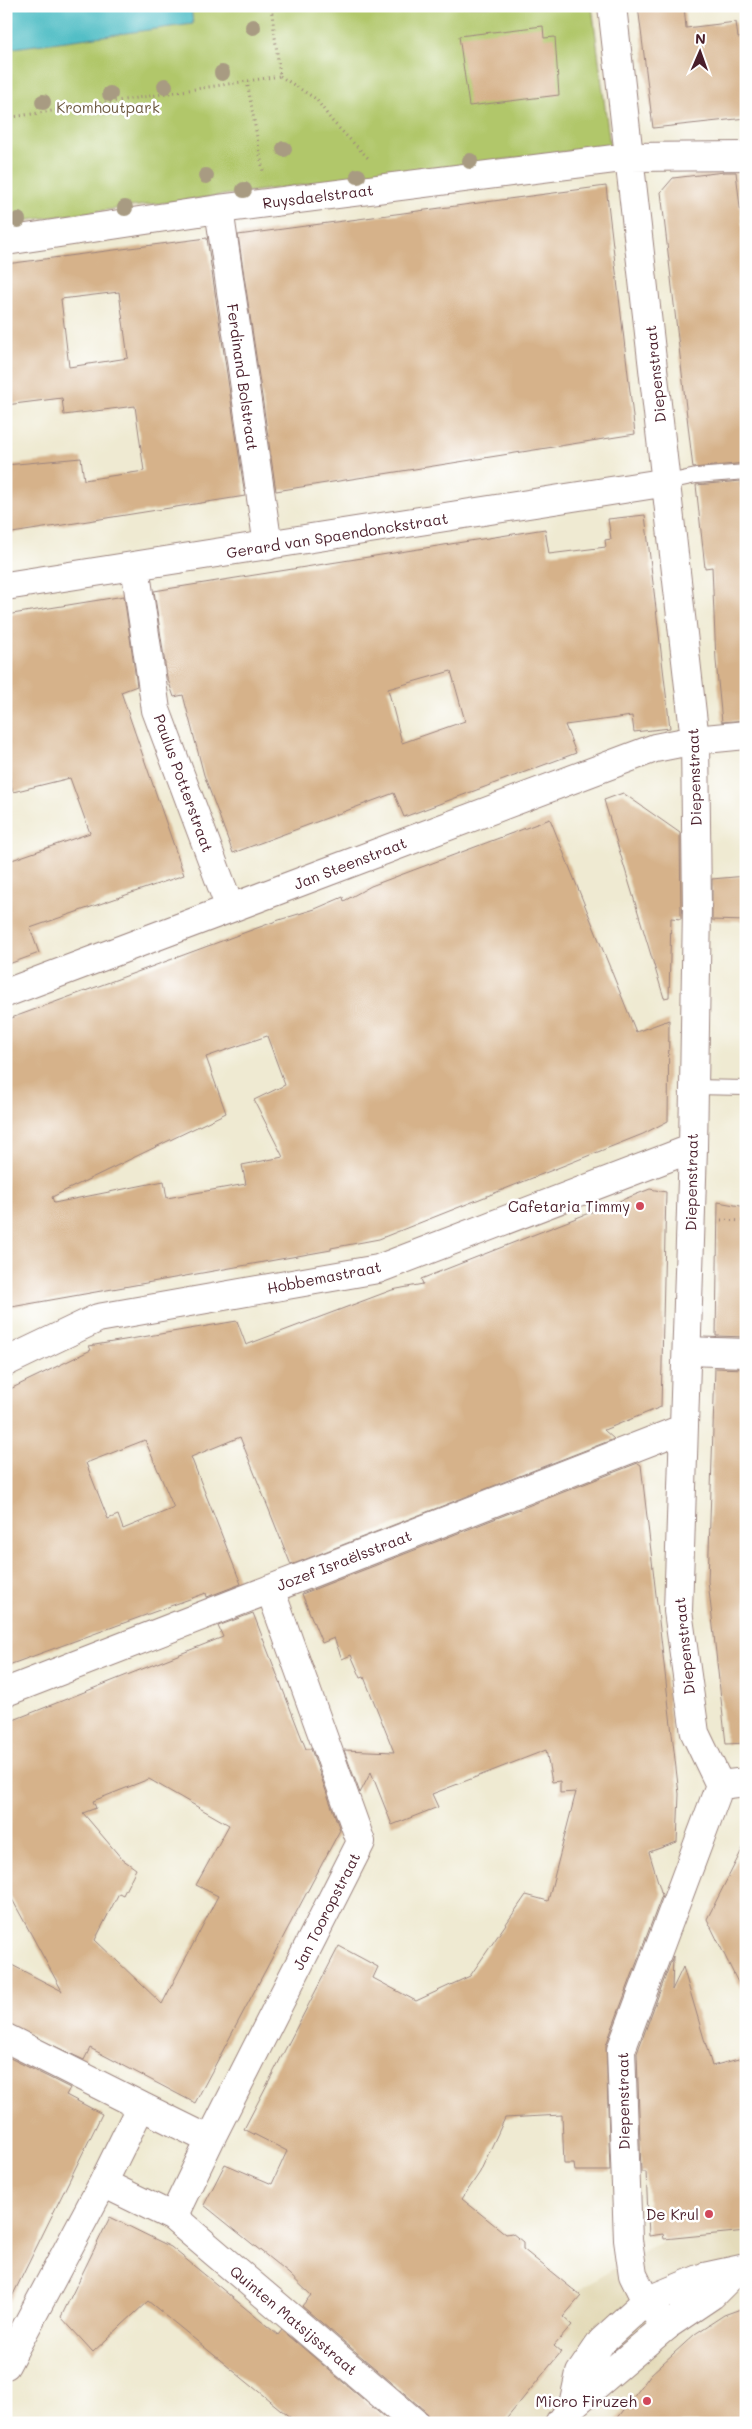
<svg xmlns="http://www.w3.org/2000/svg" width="752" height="2429" viewBox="0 0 752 2429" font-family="Mali,sans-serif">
	<rect width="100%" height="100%" fill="#fff"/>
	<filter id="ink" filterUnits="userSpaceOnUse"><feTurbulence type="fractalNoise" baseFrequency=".02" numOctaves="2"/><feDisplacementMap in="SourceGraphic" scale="10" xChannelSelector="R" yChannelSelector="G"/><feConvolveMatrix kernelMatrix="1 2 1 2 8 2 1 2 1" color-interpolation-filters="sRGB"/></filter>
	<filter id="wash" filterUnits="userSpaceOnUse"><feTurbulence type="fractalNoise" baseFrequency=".0096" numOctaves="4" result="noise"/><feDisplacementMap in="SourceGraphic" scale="20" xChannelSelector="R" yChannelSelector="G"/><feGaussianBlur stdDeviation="1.12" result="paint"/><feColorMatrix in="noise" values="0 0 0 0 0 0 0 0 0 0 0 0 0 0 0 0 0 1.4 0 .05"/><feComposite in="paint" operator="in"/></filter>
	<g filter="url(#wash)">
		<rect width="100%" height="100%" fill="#efead2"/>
		<path fill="#e4dbba" d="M 746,2211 L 746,2311 L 625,2423 L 464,2423 L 580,2289 L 648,2248 Z"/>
		<path fill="#b1c76b" stroke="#7e734b" d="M 6,6 L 592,6 L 610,146 L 6,223 Z"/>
		<path fill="#4fbdc5" stroke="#4c6e78" d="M 6,6 L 191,6 L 193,24 L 6,49 Z"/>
		<g id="blocks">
			<path fill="#d6b28a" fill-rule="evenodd" d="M 638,6 L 684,6 L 686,28 L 736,22 L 738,38 L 746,37 L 746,118 L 653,128 Z
				M 543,26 L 544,38 L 555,37 L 559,95 L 469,106 L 459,36 Z
				M 724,172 L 736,172 L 742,225 L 746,225 L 746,463 L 693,468 L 661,192 L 673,178 Z
				M 606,186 L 635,434 L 276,491 L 238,235 Z
				M 207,238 L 245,496 L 6,534 L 6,465 L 81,458 L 84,480 L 144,471 L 135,406 L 64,415 L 62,398 L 6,405 L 6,264 ZM 119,292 L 128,358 L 69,367 L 61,299 Z
				M 741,481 L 746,522 L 746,720 L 722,722 L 716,661 L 712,567 L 705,568 L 696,485 Z
				M 645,515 L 670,728 L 634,732 L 632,716 L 565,725 L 576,753 L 404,817 L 394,793 L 233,853 L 204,775 L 183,695 L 174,697 L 167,677 L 154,591 L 545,529 L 549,554 L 606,547 L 605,540 L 611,539 L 608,519 ZM 451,671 L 465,721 L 402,743 L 388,689 Z
				M 124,596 L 137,686 L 121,692 L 184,875 L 30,928 L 39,953 L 6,965 L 6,862 L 90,833 L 70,778 L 13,792 L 6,762 L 6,615 Z
				M 623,793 L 680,833 L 681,919 L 671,918 L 669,997 L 664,998 L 604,800 Z
				M 550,819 L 636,1032 L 669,1020 L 668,1121 L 643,1134 L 379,1239 L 331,1248 L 331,1250 L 6,1308 L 6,1020 L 279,920 L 315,909 L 343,897 L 344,901 L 371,886 ZM 267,1036 L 285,1085 L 254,1100 L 283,1157 L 242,1165 L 246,1184 L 167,1198 L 164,1181 L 54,1203 L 52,1197 L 226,1113 L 206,1057 Z
				M 746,876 L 746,921 L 712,920 L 712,879 Z
				M 650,1189 L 666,1192 L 661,1407 L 604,1430 L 614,1439 L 291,1565 L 240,1437 L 191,1457 L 241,1584 L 207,1597 L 206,1593 L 6,1666 L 6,1391 L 91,1350 L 89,1346 L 237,1321 L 246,1345 L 392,1290 L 423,1284 L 421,1279 ZM 145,1440 L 174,1508 L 123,1529 L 118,1515 L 108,1519 L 86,1463 Z
				M 718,1202 L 746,1207 L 746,1337 L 716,1336 Z
				M 715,1368 L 746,1369 L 746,1743 L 726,1744 L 708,1581 Z
				M 638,1463 L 641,1465 L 679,1794 L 677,1842 L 649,1852 L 662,1895 L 606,2045 L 610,2171 L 575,2171 L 574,2164 L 564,2164 L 562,2115 L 505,2118 L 480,2172 L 462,2199 L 506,2234 L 512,2233 L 523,2242 L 523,2249 L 581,2296 L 563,2317 L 572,2325 L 554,2346 L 561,2352 L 503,2423 L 430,2423 L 425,2411 L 302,2306 L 311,2295 L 288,2273 L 204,2205 L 225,2164 L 272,2184 L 287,2151 L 244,2129 L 339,1946 L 378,1967 L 373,1978 L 416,2001 L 470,1976 L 526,1895 L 548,1901 L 576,1792 L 560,1793 L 560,1781 L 552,1782 L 546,1750 L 432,1794 L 438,1807 L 392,1825 L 371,1772 L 360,1793 L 344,1750 L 394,1752 L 364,1677 L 361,1678 L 351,1655 L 342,1659 L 334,1638 L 322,1643 L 302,1594 Z
				M 253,1613 L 306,1749 L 311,1749 L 340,1830 L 195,2103 L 90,2048 L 84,2060 L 6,2023 L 6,1962 L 62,1991 L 6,1888 L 6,1723 L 223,1637 L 218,1626 ZM 149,1779 L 229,1825 L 196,1885 L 218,1896 L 162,2004 L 95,1940 L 119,1893 L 123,1895 L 136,1869 L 122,1859 L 83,1813 L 96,1808 L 93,1801 Z
				M 746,1842 L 746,1999 L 707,1919 Z
				M 673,1956 L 672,1990 L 683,1967 L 712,2066 L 746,2057 L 746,2231 L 664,2239 L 663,2234 L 649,2236 L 646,2172 L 641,2172 L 637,2053 Z
				M 6,2056 L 70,2088 L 66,2095 L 102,2114 L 6,2309 Z
				M 110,2217 L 171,2247 L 278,2335 L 282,2330 L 391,2423 L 297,2423 L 148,2301 L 93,2352 L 61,2317 Z
				M 746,2307 L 746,2423 L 614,2423 L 651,2374 L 695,2334 L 724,2315 Z"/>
		</g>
	</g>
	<g filter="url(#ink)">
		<use href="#blocks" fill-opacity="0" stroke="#9c847e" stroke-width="1"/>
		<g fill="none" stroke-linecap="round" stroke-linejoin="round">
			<defs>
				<path id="service" d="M 668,482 L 696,476 L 746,472
					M 693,1087 L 746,1088"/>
				<path id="minor" d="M 612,6 L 695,740 L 697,907 L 693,1148 L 678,1611 L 695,1733 L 720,1785 L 621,2050 L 628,2240 L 633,2275 L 646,2301 L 666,2326
					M 219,209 L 268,546
					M 6,241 L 219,209 L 630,157 L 746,156
					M 135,566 L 156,710 L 230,908
					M 6,586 L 668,482
					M 6,993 L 655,748 L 695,740 L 746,735
					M 687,1351 L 746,1353
					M 6,1362 L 98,1318 L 378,1269 L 693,1148
					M 6,1692 L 682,1429
					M 720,1785 L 746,1782
					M 6,2038 L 141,2106
					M 210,2140 L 361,1842 L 270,1589
					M 173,2217 L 415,2423
					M 6,2365 L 103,2183 L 141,2106 L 210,2140 L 173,2217 L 103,2183"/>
				<path id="tertiary" d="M 573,2405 L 580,2373 L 602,2341 L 646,2301 L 704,2277 L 746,2268
					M 559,2423 L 573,2405 L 621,2364 L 666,2326 L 712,2295 L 735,2272"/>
			</defs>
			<use href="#service" stroke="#9c847e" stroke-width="16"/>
			<use href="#minor" stroke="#9c847e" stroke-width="30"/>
			<use href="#tertiary" stroke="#9c847e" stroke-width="30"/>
			<path stroke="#9c847e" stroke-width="3" stroke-dasharray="1 4" stroke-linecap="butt" d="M 280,76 L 316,99 L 332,121 L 368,158
				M 247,81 L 263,171
				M 6,118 L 280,76 L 271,6
				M 721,1220 L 746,1221"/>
			<use href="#service" stroke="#fff" stroke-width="14"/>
			<use href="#minor" stroke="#fff" stroke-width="28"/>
			<use href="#tertiary" stroke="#fff" stroke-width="28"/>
		</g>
		<g fill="#a89b82">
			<circle cx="253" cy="27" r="8"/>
			<circle cx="222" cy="73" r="8"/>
			<circle cx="165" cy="86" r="8"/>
			<circle cx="110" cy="94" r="8"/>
			<circle cx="43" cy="102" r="8"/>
			<circle cx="284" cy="149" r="8"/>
			<circle cx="470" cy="161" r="8"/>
			<circle cx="206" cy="176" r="8"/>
			<circle cx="358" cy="176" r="8"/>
			<circle cx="244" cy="190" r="8"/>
			<circle cx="125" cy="208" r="8"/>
			<circle cx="18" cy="220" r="8"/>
		</g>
	</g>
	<g fill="#d1495b" stroke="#fff" stroke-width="2">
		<circle cx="640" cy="1206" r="5"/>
		<circle cx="709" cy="2214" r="5"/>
		<circle cx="647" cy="2401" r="5"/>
	</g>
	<g text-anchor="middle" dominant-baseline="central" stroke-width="5" stroke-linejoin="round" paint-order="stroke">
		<g font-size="15" fill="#6e5a41" stroke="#fff">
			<text x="108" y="107">Kromhoutpark</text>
		</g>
		<g font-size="15" fill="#4a1f2b" stroke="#fff">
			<text transform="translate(318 196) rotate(-7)">Ruysdaelstraat</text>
			<text transform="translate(655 374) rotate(-96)">Diepenstraat</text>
			<text transform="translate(243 377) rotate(82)">Ferdinand Bolstraat</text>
			<text transform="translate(337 535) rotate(-9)">Gerard van Spaendonckstraat</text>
			<text transform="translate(694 777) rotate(-92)">Diepenstraat</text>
			<text transform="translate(184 783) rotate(70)">Paulus Potterstraat</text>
			<text transform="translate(350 863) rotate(-21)">Jan Steenstraat</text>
			<text transform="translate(691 1182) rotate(-89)">Diepenstraat</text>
			<text transform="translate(324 1277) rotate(-11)">Hobbemastraat</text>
			<text transform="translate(344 1560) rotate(-21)">Jozef Israëlsstraat</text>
			<text transform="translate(684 1646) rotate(-96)">Diepenstraat</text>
			<text transform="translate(326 1911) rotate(-63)">Jan Tooropstraat</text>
			<text transform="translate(623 2101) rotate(-91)">Diepenstraat</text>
			<text transform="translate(294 2320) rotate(40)">Quinten Matsijsstraat</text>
		</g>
		<g font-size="15" fill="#4a1f2b" stroke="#fff" text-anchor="end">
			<text x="630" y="1206">Cafetaria Timmy</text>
			<text x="699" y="2214">De Krul</text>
			<text x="637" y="2401">Micro Firuzeh</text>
		</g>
	</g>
	<rect width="752" height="2429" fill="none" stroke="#fff" stroke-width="25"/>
	<g transform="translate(700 52) rotate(2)" stroke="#ffffff" stroke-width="4" paint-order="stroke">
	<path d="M0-4L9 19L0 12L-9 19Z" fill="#4a1f2b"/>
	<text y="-8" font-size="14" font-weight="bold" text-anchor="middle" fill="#4a1f2b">N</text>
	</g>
</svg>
